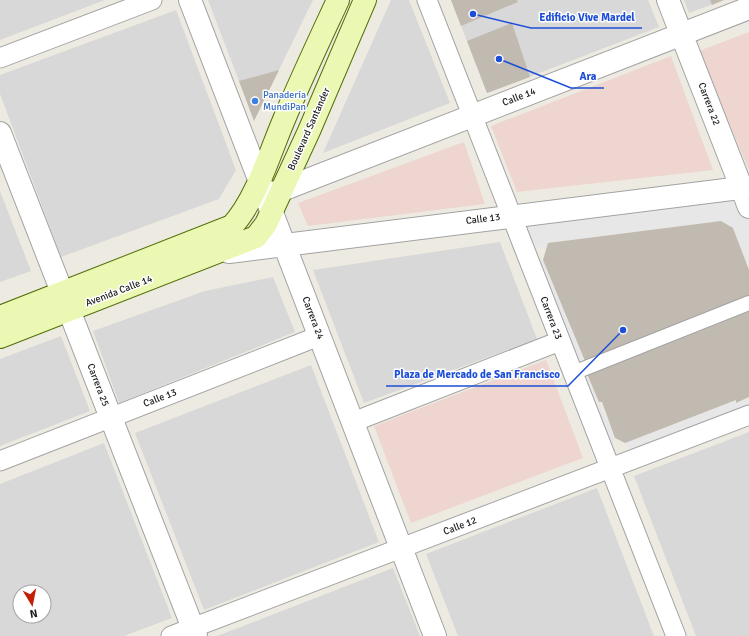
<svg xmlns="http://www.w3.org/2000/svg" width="749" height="636" viewBox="0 0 749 636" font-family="Signika,sans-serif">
	<rect width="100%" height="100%" fill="#edebe1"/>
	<path fill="#d9d8d8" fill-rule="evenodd" d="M 0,0 L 105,0 L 0,40 Z
		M 208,0 L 313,0 L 254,121 L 239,81 Z
		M 391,0 L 409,0 L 450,103 L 323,153 Z
		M 451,0 L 648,0 L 659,27 L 487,93 Z
		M 684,0 L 724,0 L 689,13 Z
		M 176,10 L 236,170 L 219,199 L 61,257 L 0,94 L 0,75 Z
		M 0,191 L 31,271 L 0,282 Z
		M 500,242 L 537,339 L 364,403 L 313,270 Z
		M 273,277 L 295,332 L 119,403 L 93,331 L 205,291 Z
		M 61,336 L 90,411 L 0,446 L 0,359 Z
		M 311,365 L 379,542 L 204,610 L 135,433 Z
		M 749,432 L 749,636 L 696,636 L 634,476 Z
		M 104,443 L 172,618 L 124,636 L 0,636 L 0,484 ZM 20,592 L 44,592 L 44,616 L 20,616 Z
		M 597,488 L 654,636 L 458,636 L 426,554 Z
		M 393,568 L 420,636 L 217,636 Z"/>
	<path fill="#eed5d0" d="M 749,32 L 749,168 L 748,168 L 699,51 Z
		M 671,56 L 713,170 L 517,192 L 491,126 Z
		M 464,142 L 485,204 L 308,226 L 298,203 Z
		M 546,360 L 583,458 L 411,523 L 374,426 Z"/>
	<path fill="#e7e7e7" d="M 726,199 L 738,205 L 749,217 L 749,270 L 733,228 L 721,221 L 549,243 L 546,250 L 527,242 L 521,221 Z
		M 527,255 L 543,260 L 585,361 L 587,374 L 615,438 L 606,459 Z
		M 749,397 L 749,415 L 634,459 L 625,443 L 736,400 L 737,403 Z"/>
	<path fill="#c1bab1" d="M 451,0 L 517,0 L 518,2 L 461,26 Z
		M 710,0 L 724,0 L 712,5 Z
		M 512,23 L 530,77 L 487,93 L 467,41 Z
		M 279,70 L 254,121 L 239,81 Z
		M 721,221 L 733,228 L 749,270 L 749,397 L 736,403 L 736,400 L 625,443 L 615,438 L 602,402 L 599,402 L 587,374 L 585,361 L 543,260 L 548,243 Z"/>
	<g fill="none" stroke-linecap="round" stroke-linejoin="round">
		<defs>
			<path id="pedestrian" d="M 573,373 L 749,303"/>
			<path id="minor" d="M 427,0 L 676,636
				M 0,58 L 152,0
				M 353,422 L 560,341
				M 0,461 L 319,336
				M 171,636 L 749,415"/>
			<path id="tertiary" d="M 190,0 L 435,636
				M 668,0 L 749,207
				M 0,133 L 196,636
				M 269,195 L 749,8
				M 229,252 L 749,187"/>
			<path id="secondary" d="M 0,317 L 232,226 C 256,200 269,155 283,122 C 300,81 319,41 338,0
				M 0,337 L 256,237 L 266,224 L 309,131 L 365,0"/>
		</defs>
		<use href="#pedestrian" stroke="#a2a2a2" stroke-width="16"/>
		<use href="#minor" stroke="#a2a2a2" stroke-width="21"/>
		<use href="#tertiary" stroke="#a2a2a2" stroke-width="24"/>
		<use href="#secondary" stroke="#536e07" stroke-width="24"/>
		<use href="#pedestrian" stroke="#fff" stroke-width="14"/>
		<use href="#minor" stroke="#fff" stroke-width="19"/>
		<use href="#tertiary" stroke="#fff" stroke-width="22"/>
		<use href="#secondary" stroke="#eaf8b4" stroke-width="22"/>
	</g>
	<circle fill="#3f7fe0" stroke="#fff" stroke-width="1.5" cx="255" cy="101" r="4"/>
	<g text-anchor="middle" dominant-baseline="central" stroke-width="3" stroke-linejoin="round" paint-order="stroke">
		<g font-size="10" fill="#366cbe" stroke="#fff" text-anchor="start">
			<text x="263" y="95">Panadería<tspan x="263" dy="12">MundiPan</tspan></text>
		</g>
		<g font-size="10" fill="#1b1b1b" stroke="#fff">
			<text transform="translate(519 97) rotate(-21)">Calle 14</text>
			<text transform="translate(709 104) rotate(69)">Carrera 22</text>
			<text transform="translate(309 129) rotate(-66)">Boulevard Santander</text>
			<text transform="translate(483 219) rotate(-7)">Calle 13</text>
			<text transform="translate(119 291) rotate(-21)">Avenida Calle 14</text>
			<text transform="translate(313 318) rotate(69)">Carrera 24</text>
			<text transform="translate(551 318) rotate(69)">Carrera 23</text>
			<text transform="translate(98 385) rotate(69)">Carrera 25</text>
			<text transform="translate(160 398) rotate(-21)">Calle 13</text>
			<text transform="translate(460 526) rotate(-21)">Calle 12</text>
		</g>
	</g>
	<path fill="none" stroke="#1d4ed8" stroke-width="1.5" d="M473 14L531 28H642M499 59L571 88H604M623 330L568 386H386"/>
	<g fill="#1d4ed8" stroke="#fff" stroke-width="1.5">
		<circle cx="473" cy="14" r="4"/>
		<circle cx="499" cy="59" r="4"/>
		<circle cx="623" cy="330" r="4"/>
	</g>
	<g font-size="11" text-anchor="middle" font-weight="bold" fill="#1d4ed8" stroke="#fff" stroke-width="3" stroke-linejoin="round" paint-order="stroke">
		<text x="587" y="21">Edificio Vive Mardel</text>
		<text x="588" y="80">Ara</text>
		<text x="477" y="378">Plaza de Mercado de San Francisco</text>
	</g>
	<g transform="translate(32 604) rotate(170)"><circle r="19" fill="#ffffff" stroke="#a4a4a4"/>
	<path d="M0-3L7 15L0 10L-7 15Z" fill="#c32104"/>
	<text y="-6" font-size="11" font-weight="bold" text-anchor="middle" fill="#1b1b1b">N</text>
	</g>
</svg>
